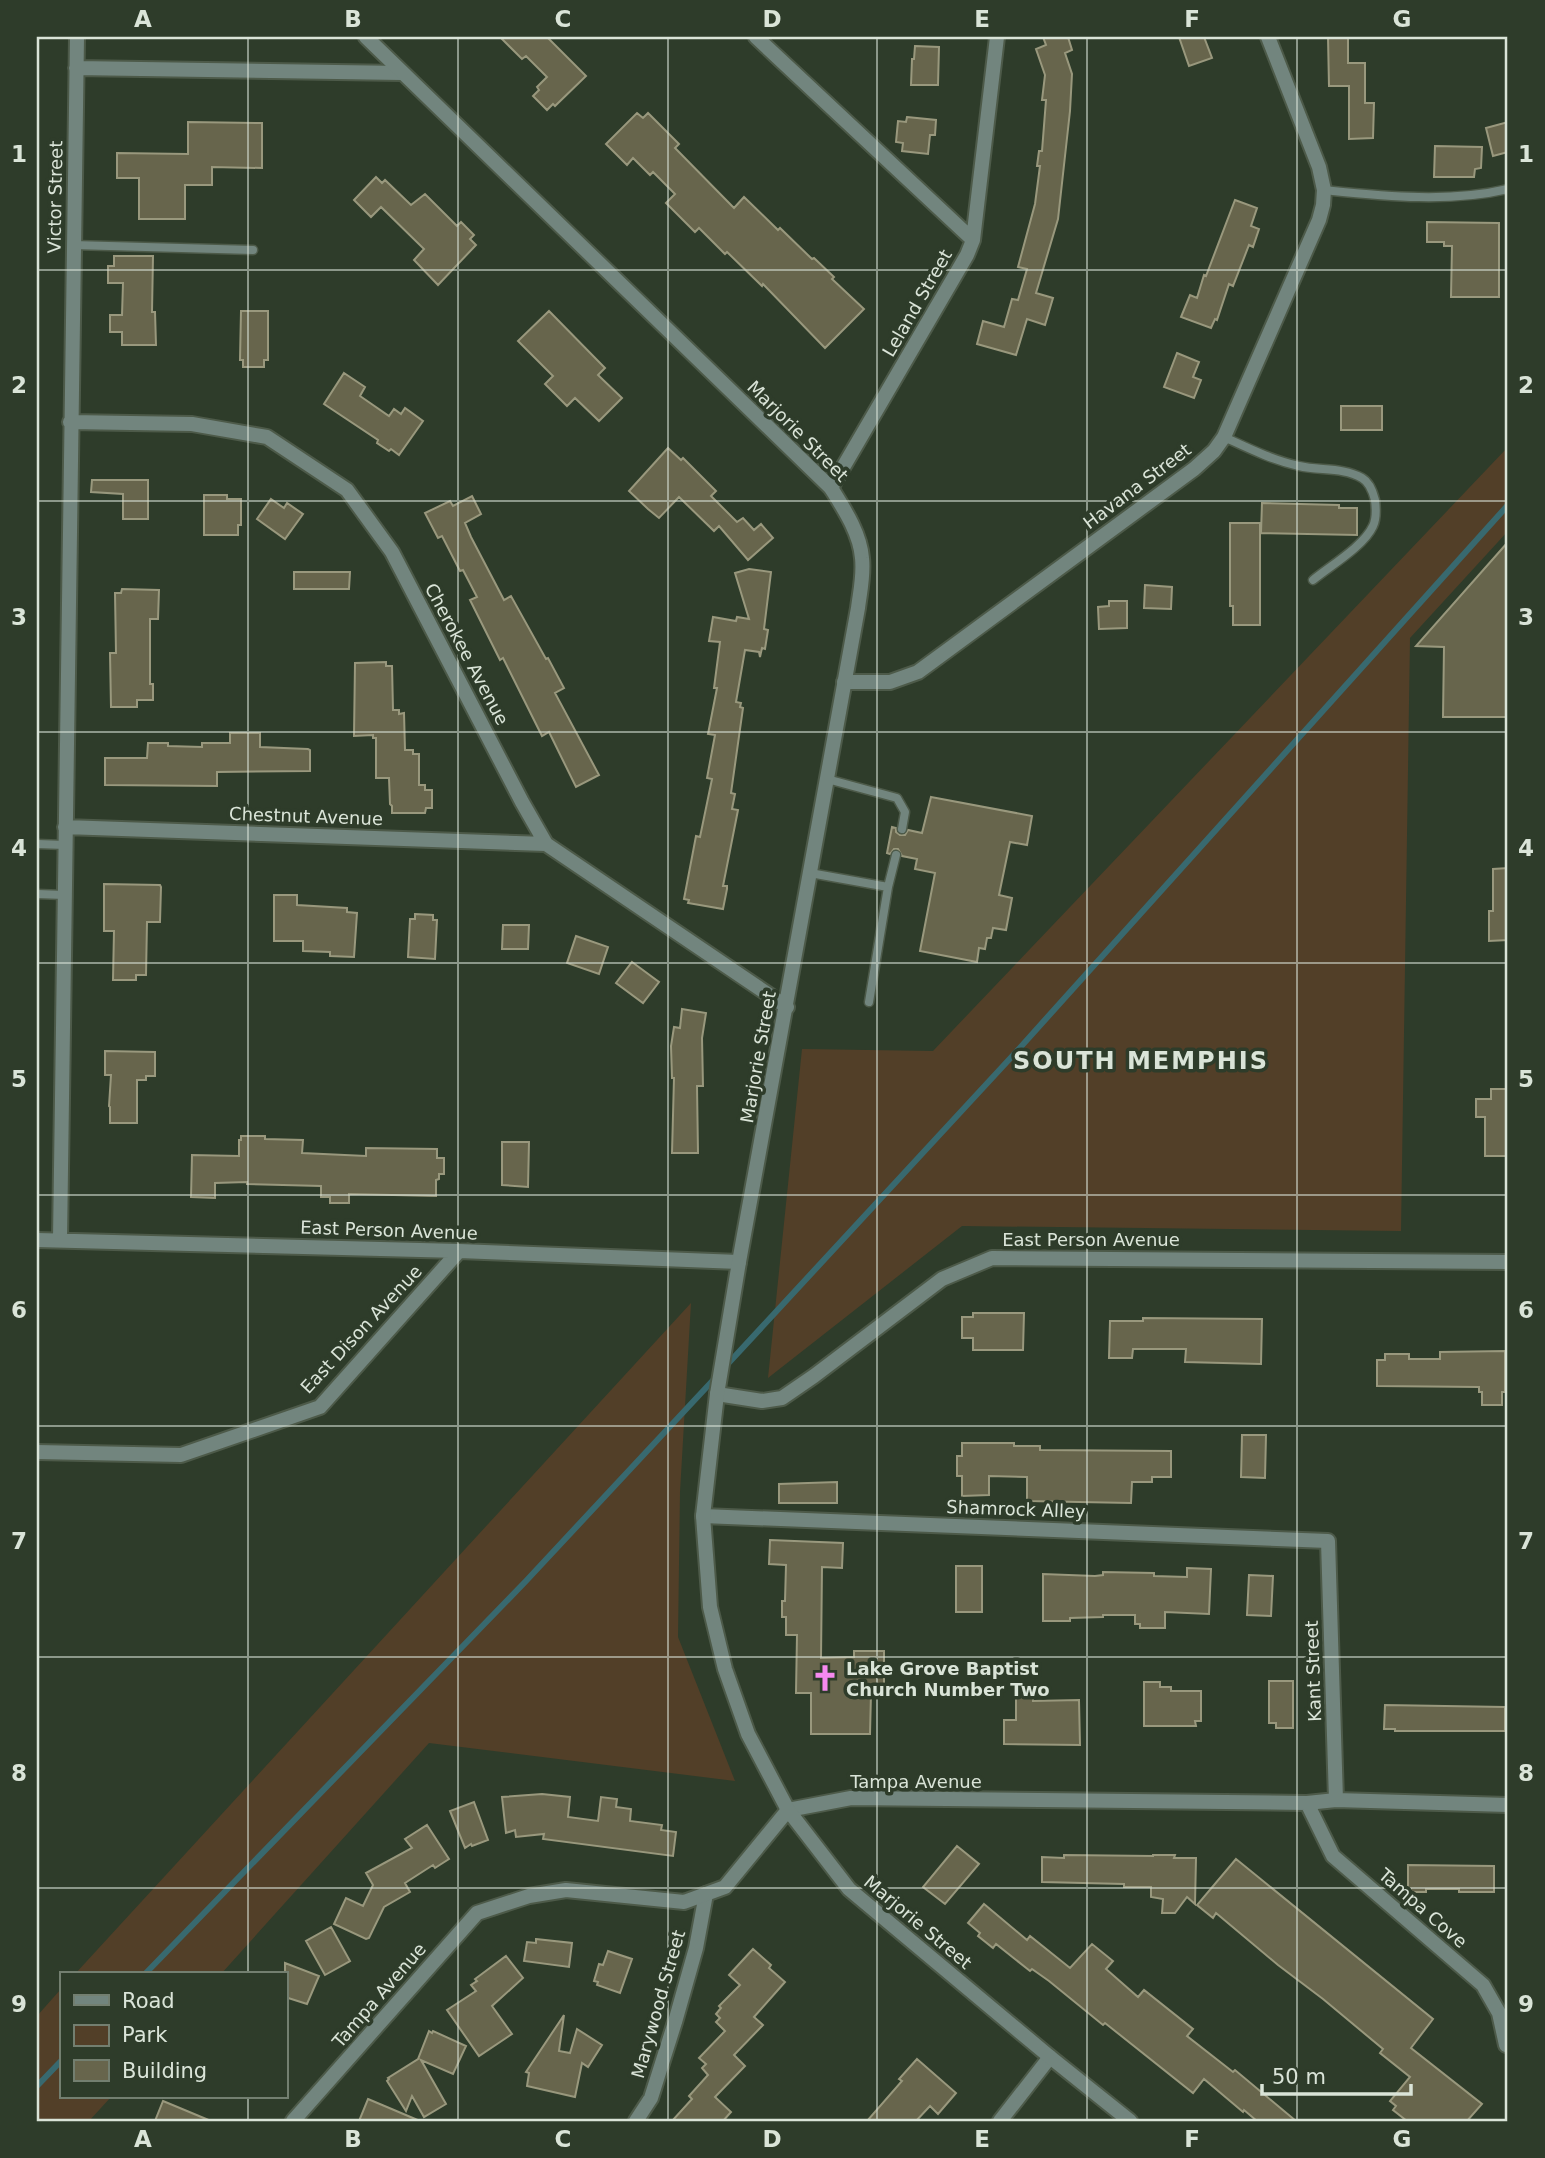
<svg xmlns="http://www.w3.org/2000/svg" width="1545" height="2158" viewBox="0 0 1545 2158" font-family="'DejaVu Sans',sans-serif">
	<rect width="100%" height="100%" fill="#2e3c2a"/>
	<path fill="#523f28" d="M 1508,447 L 1508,531 L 1410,638 L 1401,1231 L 962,1226 L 768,1378 L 802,1049 L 933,1051 Z
		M 691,1303 L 680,1492 L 678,1637 L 735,1781 L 429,1743 L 221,1974 L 75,1974 Z
		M 61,1989 L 61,2097 L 111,2097 L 89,2121 L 37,2121 L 37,2016 Z"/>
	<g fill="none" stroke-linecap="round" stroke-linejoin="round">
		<path stroke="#38696f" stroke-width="6" d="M 724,1368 L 1017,1051 L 1508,505
			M 145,1974 L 526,1581 L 717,1376
			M 37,2086 L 61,2061"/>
	</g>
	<path fill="#67654c" stroke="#99987d" stroke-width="2" d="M 500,37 L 547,37 L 586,76 L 555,106 L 553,104 L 547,110 L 533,96 L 539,90 L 537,87 L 547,77 L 526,56 L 522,59 Z
		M 1043,37 L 1068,37 L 1072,50 L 1065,53 L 1072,74 L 1070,111 L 1058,219 L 1036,293 L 1053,298 L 1045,325 L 1027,319 L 1016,355 L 977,344 L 983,321 L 1004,327 L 1012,299 L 1018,300 L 1027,269 L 1018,267 L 1035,204 L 1040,166 L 1037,166 L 1039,151 L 1042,151 L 1046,100 L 1042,100 L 1045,75 L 1036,49 L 1046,45 Z
		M 1179,37 L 1204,37 L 1212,58 L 1189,66 Z
		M 1328,37 L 1348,37 L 1348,63 L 1365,63 L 1365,103 L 1374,103 L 1373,138 L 1349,139 L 1349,86 L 1329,86 Z
		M 915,46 L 939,47 L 938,85 L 911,85 L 912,59 L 914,59 Z
		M 637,113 L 643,118 L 648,113 L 679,144 L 675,148 L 734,208 L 744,197 L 778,230 L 780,228 L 812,259 L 814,258 L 834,277 L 832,279 L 864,309 L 825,348 L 763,284 L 762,286 L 727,252 L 725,254 L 699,228 L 695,232 L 666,203 L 675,194 L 653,172 L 650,175 L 633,158 L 627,165 L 606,144 Z
		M 907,117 L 936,120 L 935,135 L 930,135 L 928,154 L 902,151 L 903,143 L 896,142 L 898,121 L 906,122 Z
		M 188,122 L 262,123 L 262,168 L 212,167 L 212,185 L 185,185 L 185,219 L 139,219 L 139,178 L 117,178 L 117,153 L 188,154 Z
		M 1508,122 L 1508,152 L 1493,156 L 1486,128 Z
		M 1435,146 L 1482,147 L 1481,168 L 1475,169 L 1474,177 L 1434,177 Z
		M 376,177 L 382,183 L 385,180 L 411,205 L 425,194 L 457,226 L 461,222 L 474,235 L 470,239 L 476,245 L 438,285 L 414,260 L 424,249 L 381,207 L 371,217 L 354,200 Z
		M 1235,200 L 1257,208 L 1251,226 L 1259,229 L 1253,247 L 1249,245 L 1233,286 L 1229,284 L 1217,320 L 1215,319 L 1211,328 L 1181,317 L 1190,295 L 1197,298 L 1204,275 L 1206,276 Z
		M 1427,222 L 1499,223 L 1499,297 L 1451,297 L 1452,246 L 1444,246 L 1444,242 L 1427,242 Z
		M 114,256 L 153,256 L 152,312 L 155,312 L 156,345 L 122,345 L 122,332 L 110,332 L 110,315 L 122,315 L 123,283 L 108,283 L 108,266 L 114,266 Z
		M 241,311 L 268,311 L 268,360 L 264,360 L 264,367 L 243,367 L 243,360 L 240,360 Z
		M 549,311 L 605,368 L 598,375 L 622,398 L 599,421 L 575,398 L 567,406 L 545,384 L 553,376 L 518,341 Z
		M 1177,353 L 1199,362 L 1193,377 L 1201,380 L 1194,398 L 1164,387 Z
		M 344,373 L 365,387 L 360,396 L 389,416 L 394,409 L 401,414 L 405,408 L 423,421 L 399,455 L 391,449 L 389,451 L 377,443 L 378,440 L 324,404 Z
		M 1341,406 L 1382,406 L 1382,430 L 1341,430 Z
		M 668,448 L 681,460 L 683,458 L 716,491 L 711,496 L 737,522 L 743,518 L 754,530 L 761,524 L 773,538 L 748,560 L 719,526 L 714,531 L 679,497 L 659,518 L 648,509 L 629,491 Z
		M 92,480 L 148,480 L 148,519 L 123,519 L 123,494 L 91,492 Z
		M 204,495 L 227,495 L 227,499 L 241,499 L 241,525 L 238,525 L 238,535 L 204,535 Z
		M 472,496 L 481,514 L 465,523 L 471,537 L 504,600 L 511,596 L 546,659 L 548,658 L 564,688 L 555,693 L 599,775 L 576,787 L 549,732 L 542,736 L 503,658 L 500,660 L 470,600 L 477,597 L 463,570 L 460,571 L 442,536 L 438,538 L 425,513 L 450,501 L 453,506 Z
		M 271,499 L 284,508 L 287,503 L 303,514 L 285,539 L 257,519 Z
		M 1262,503 L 1339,505 L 1339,508 L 1357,508 L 1357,535 L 1261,533 Z
		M 1230,523 L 1260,523 L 1260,625 L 1233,625 L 1233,606 L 1230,606 Z
		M 1508,542 L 1508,717 L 1443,717 L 1444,647 L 1416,646 Z
		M 749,569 L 771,572 L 764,629 L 768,630 L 765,649 L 762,648 L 760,657 L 759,652 L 745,650 L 736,702 L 741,703 L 740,707 L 743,708 L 731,793 L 735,794 L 732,809 L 738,810 L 723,886 L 727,886 L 727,889 L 723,909 L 688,903 L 689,900 L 684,899 L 696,836 L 700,837 L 712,779 L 707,778 L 715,735 L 708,734 L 717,688 L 714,688 L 720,642 L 709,641 L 713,617 L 736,621 L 737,617 L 749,619 L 735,573 Z
		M 294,572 L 350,572 L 349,589 L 294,589 Z
		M 1145,585 L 1172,587 L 1171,609 L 1144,608 Z
		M 122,589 L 159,590 L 158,619 L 150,619 L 150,684 L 153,684 L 153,700 L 137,700 L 137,707 L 111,707 L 110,653 L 116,653 L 115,593 L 121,593 Z
		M 1109,601 L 1127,601 L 1127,628 L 1099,629 L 1098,607 L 1109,606 Z
		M 386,662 L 386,666 L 392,666 L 393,710 L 399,710 L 399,714 L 404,713 L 405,750 L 413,750 L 413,754 L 419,754 L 419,785 L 425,785 L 425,790 L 432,790 L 432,808 L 426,808 L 425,813 L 392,813 L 392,806 L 390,804 L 389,778 L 376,778 L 376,738 L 373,738 L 373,735 L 354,736 L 355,663 Z
		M 230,733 L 260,733 L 260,747 L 308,749 L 310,750 L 310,771 L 217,772 L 217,786 L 105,785 L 105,758 L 147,758 L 148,743 L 168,743 L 168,746 L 202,747 L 202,743 L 230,743 Z
		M 931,797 L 1032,816 L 1027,845 L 1010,842 L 999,895 L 1012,898 L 1006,930 L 993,928 L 991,938 L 987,938 L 985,949 L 979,948 L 977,962 L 920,951 L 935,873 L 915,869 L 917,859 L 902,856 L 898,849 L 894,849 L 890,854 L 887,853 L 892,827 L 896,828 L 896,832 L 900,835 L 905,835 L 908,830 L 922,833 Z
		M 1508,868 L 1508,940 L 1489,941 L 1489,911 L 1493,911 L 1493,869 Z
		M 104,884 L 160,885 L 161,887 L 160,922 L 147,922 L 146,975 L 136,975 L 136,980 L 113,980 L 114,931 L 104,931 Z
		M 274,895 L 297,895 L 297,905 L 347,908 L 347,912 L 357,913 L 354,957 L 330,956 L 330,952 L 303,951 L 303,941 L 274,941 Z
		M 415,914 L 433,915 L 433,920 L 437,920 L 435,959 L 408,957 L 410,919 L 415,919 Z
		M 503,925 L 529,925 L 528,949 L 502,949 Z
		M 576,936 L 608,947 L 599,974 L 567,963 Z
		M 632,962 L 659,982 L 643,1003 L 616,983 Z
		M 682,1009 L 706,1013 L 702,1038 L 703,1086 L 697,1086 L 698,1153 L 672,1153 L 674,1078 L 672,1078 L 671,1046 L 674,1027 L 680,1028 Z
		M 105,1051 L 155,1052 L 155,1076 L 146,1076 L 146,1080 L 137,1080 L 137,1123 L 110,1123 L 110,1107 L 109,1106 L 111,1075 L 105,1075 Z
		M 1491,1089 L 1508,1089 L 1508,1156 L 1485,1156 L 1485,1117 L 1476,1117 L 1476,1099 L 1491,1099 Z
		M 241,1136 L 265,1136 L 265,1139 L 303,1140 L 302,1153 L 366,1156 L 366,1148 L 437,1149 L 437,1158 L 444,1158 L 444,1174 L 439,1174 L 439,1179 L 436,1180 L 436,1196 L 349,1194 L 349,1203 L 330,1203 L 330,1197 L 321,1197 L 321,1186 L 247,1184 L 247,1182 L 215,1183 L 215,1198 L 191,1197 L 192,1155 L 239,1156 L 239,1140 L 241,1140 Z
		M 502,1142 L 529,1142 L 528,1187 L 502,1185 Z
		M 973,1313 L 1024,1313 L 1023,1350 L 973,1350 L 973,1338 L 962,1338 L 962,1317 L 973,1317 Z
		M 1143,1318 L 1262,1319 L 1261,1364 L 1185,1362 L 1186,1349 L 1133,1349 L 1132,1358 L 1109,1358 L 1110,1321 L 1143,1321 Z
		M 1505,1351 L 1505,1392 L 1502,1392 L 1502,1405 L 1482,1405 L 1482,1392 L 1479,1392 L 1479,1387 L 1377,1386 L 1377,1360 L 1385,1360 L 1385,1354 L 1409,1354 L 1409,1359 L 1440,1359 L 1440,1352 Z
		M 1242,1435 L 1266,1435 L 1265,1478 L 1241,1477 Z
		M 962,1443 L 1014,1443 L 1014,1446 L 1040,1446 L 1040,1450 L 1171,1451 L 1171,1477 L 1152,1477 L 1152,1482 L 1132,1482 L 1131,1503 L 1027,1501 L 1027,1477 L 989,1476 L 989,1495 L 962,1496 L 962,1476 L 957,1476 L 957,1456 L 962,1456 Z
		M 837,1482 L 837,1503 L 779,1503 L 779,1484 Z
		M 770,1540 L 843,1543 L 842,1568 L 822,1567 L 821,1658 L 854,1657 L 854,1651 L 884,1651 L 884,1693 L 871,1693 L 870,1734 L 811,1734 L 811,1693 L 796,1693 L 797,1635 L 786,1635 L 786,1617 L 782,1617 L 782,1601 L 785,1601 L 786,1565 L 769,1564 Z
		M 956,1566 L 982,1566 L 982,1612 L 956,1612 Z
		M 1187,1568 L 1211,1569 L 1209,1614 L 1165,1612 L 1165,1628 L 1140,1628 L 1140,1624 L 1135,1624 L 1135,1615 L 1103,1615 L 1103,1617 L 1070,1618 L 1070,1621 L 1043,1621 L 1043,1574 L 1095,1576 L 1103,1575 L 1103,1572 L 1154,1573 L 1154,1576 L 1187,1577 Z
		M 1249,1575 L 1273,1576 L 1271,1616 L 1247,1615 Z
		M 1269,1681 L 1293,1681 L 1293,1728 L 1276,1728 L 1276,1723 L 1269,1723 Z
		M 1144,1682 L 1160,1682 L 1160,1687 L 1171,1687 L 1171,1691 L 1201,1691 L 1201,1721 L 1195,1721 L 1196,1726 L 1144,1726 Z
		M 1016,1695 L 1033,1695 L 1033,1701 L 1079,1700 L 1080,1745 L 1004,1744 L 1004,1720 L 1016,1720 Z
		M 1385,1705 L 1505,1707 L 1505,1731 L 1395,1731 L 1395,1729 L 1384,1729 Z
		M 542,1794 L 570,1797 L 568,1817 L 598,1821 L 601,1797 L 617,1799 L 616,1807 L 631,1809 L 630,1821 L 662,1825 L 661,1830 L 676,1832 L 673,1856 L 543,1839 L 544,1834 L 516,1837 L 515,1830 L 506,1833 L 502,1797 Z
		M 474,1802 L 488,1840 L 472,1846 L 471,1844 L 465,1848 L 450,1811 Z
		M 427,1825 L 449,1859 L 435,1868 L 433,1865 L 405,1883 L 410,1892 L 384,1907 L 369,1938 L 366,1939 L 334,1924 L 346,1898 L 363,1906 L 373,1885 L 366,1873 L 412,1848 L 405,1839 Z
		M 957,1846 L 979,1864 L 945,1904 L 923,1887 Z
		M 1064,1855 L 1153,1856 L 1153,1855 L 1175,1855 L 1174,1858 L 1196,1858 L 1195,1904 L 1187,1897 L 1175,1913 L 1162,1913 L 1163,1899 L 1151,1897 L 1151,1887 L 1124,1887 L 1124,1884 L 1042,1882 L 1042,1857 L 1064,1858 Z
		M 1236,1859 L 1433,2019 L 1411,2048 L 1482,2104 L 1467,2121 L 1407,2121 L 1393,2110 L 1396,2106 L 1390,2101 L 1410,2077 L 1380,2053 L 1383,2049 L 1323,1999 L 1278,1965 L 1216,1913 L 1213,1918 L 1197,1905 Z
		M 1408,1865 L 1494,1866 L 1494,1892 L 1459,1892 L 1459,1889 L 1426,1889 L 1426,1892 L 1411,1892 L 1411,1889 L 1408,1889 Z
		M 984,1904 L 1027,1940 L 1030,1936 L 1070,1968 L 1092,1944 L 1113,1961 L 1106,1969 L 1138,1997 L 1144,1990 L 1193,2029 L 1187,2036 L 1233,2072 L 1235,2070 L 1296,2121 L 1257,2121 L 1244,2110 L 1243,2112 L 1204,2079 L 1193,2093 L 1105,2023 L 1103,2025 L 1049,1981 L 1032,1969 L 1030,1971 L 996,1944 L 993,1948 L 978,1936 L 980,1933 L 968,1923 Z
		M 331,1927 L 350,1961 L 325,1975 L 306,1941 Z
		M 536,1939 L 572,1943 L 569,1967 L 524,1961 L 527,1942 L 536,1943 Z
		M 753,1949 L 771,1965 L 769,1968 L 785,1982 L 754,2017 L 763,2025 L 734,2055 L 745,2066 L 715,2097 L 731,2112 L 723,2121 L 672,2121 L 692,2099 L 689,2096 L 708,2075 L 702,2068 L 706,2064 L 699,2058 L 725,2031 L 716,2022 L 720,2018 L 716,2014 L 721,2008 L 719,2006 L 740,1985 L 729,1975 Z
		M 608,1951 L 632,1959 L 620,1993 L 597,1985 L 598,1982 L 594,1981 L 599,1964 L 603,1965 Z
		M 506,1956 L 523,1978 L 492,2006 L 512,2034 L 479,2056 L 447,2010 L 476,1991 L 471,1985 L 477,1981 L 475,1979 Z
		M 285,1963 L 319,1976 L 307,2004 L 285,1997 Z
		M 564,2015 L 559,2051 L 570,2053 L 577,2029 L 602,2045 L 588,2067 L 582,2063 L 575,2097 L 527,2086 L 529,2073 L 526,2072 Z
		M 429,2031 L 432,2033 L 433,2031 L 466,2046 L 453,2074 L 421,2060 L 446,2104 L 424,2117 L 412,2096 L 406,2111 L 387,2081 L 389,2079 L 388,2078 L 418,2059 Z
		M 917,2059 L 956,2093 L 938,2114 L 930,2106 L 916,2121 L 867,2121 L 902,2081 L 899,2079 Z
		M 368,2099 L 420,2121 L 359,2121 Z
		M 163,2101 L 211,2121 L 155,2121 Z"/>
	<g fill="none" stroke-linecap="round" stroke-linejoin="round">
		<defs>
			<path id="service" d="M 1324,190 C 1384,196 1449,203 1508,189
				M 73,245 L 253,250
				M 1224,437 C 1248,448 1272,460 1299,466 C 1319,471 1343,467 1362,478 C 1369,482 1373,492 1375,500 C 1376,508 1377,518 1373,526 C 1364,546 1330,566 1313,580
				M 827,779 L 897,798 L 905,812 L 902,829
				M 37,844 L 65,845
				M 810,873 L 888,887 L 869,1002
				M 888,887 L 896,855
				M 37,894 L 64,895"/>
			<path id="minor" d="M 756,37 L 973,240
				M 76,68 L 402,73
				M 70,422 L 192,424 L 267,437 L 347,490 L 392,552 L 522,802 L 546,844 L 787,1007
				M 831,488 L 967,255 L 973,240 L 997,37
				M 844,682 L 890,682 L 918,672 L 1194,469 L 1214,451 L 1224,437 L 1319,220 L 1323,205 L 1324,190 L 1319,167 L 1268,37
				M 65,827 L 546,844
				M 37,1240 L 459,1251 L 739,1262
				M 60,1240 L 77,37
				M 717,1394 L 762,1401 L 782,1398 L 814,1376 L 942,1279 L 992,1258 L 1508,1262
				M 37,1452 L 181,1455 L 320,1407 L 459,1251
				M 703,1516 L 1328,1541 L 1336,1800
				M 1307,1803 L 1333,1856 L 1483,1985 L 1499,2013 L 1506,2045
				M 788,1810 L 851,1798 L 1307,1803 L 1336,1800 L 1508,1805
				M 636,2121 L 651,2098 L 675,2022 L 696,1948 L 706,1894
				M 1000,2121 L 1050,2057"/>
			<path id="tertiary" d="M 366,37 L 831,488 C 844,509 860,533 862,558 C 864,575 860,592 858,608 L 739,1262 L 717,1394 L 703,1516 L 710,1607 L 725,1669 L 748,1734 L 788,1810 L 849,1889 L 1050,2057 L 1130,2121
				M 293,2121 L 477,1913 L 529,1896 L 566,1890 L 684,1902 L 725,1887 L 788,1810"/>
		</defs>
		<use href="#service" stroke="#4d5a49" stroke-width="11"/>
		<use href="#minor" stroke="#4d5a49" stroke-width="18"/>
		<use href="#tertiary" stroke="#4d5a49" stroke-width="18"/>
		<use href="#service" stroke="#72857e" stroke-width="8"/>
		<use href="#minor" stroke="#72857e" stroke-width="14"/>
		<use href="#tertiary" stroke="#72857e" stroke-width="14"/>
	</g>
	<path fill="none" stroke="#dae4d8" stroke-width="2" stroke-opacity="0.55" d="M 248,37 L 248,1974M 458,37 L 458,2121M 668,37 L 668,2121M 877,37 L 877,2121M 1087,37 L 1087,2121M 1297,37 L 1297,2121M 37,270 L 1508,270M 37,501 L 1508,501M 37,732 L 1508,732M 37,963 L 1508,963M 37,1195 L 1508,1195M 37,1426 L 1508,1426M 37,1657 L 1508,1657M 37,1888 L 1508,1888M 248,2097 L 248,2121"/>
	<defs>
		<symbol id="church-bare" viewBox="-9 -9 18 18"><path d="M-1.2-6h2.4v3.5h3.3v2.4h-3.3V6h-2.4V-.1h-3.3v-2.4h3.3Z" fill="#f589ef" stroke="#2e3c2a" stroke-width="2.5" paint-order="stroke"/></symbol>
	</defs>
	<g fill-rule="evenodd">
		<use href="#church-bare" x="806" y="1659" width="38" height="38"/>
	</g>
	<g text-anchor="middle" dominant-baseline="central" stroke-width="7" stroke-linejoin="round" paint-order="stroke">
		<g font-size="18" fill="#dae4d8" stroke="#2e3c2a">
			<text transform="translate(55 197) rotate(-89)">Victor Street</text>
			<text transform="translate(917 303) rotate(-60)">Leland Street</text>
			<text transform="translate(798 431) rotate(45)">Marjorie Street</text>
			<text transform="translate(1137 486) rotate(-37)">Havana Street</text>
			<text transform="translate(467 654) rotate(62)">Cherokee Avenue</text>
			<text transform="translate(306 816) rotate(2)">Chestnut Avenue</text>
			<text transform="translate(758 1057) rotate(-80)">Marjorie Street</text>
			<text transform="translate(389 1230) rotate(2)">East Person Avenue</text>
			<text x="1091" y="1239">East Person Avenue</text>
			<text transform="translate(361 1329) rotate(-47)">East Dison Avenue</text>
			<text transform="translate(1016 1509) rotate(2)">Shamrock Alley</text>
			<text transform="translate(1313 1671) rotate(-92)">Kant Street</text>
			<text x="916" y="1781">Tampa Avenue</text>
			<text transform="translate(1423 1908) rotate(41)">Tampa Cove</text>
			<text transform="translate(918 1922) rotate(40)">Marjorie Street</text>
			<text transform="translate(379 1995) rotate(-49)">Tampa Avenue</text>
			<text transform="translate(658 2004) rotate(-74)">Marywood Street</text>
		</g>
		<g font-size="18" font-weight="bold" fill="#dae4d8" stroke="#2e3c2a" text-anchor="start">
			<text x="846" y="1668">Lake Grove Baptist<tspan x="846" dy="21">Church Number Two</tspan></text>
		</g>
		<g font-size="24" font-weight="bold" letter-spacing="2" fill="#dae4d8" stroke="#2e3c2a">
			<text x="1141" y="1061">SOUTH MEMPHIS</text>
		</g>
	</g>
	<rect width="1545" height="2158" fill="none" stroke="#2e3c2a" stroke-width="77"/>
	<rect x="60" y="1972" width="228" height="126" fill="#2e3c2a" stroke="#737f70" stroke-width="2"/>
	<rect x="74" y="1995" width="35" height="10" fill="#72857e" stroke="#737f70" stroke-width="2"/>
	<text x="122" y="2008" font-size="21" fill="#dae4d8">Road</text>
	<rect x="74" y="2025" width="35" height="21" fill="#523f28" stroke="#737f70" stroke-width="2"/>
	<text x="122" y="2042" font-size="21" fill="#dae4d8">Park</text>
	<rect x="74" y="2060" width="35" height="21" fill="#67654c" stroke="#737f70" stroke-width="2"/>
	<text x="122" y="2078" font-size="21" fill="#dae4d8">Building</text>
	<path d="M1262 2084v10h149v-10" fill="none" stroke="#dae4d8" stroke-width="3.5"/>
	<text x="1272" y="2084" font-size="21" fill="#dae4d8" stroke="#2e3c2a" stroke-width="5" paint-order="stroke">50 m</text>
	<rect x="38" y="38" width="1468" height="2082" fill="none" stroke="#dae4d8" stroke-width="2.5"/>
	<g font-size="23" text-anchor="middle" font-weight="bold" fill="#dae4d8">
		<text x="143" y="27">A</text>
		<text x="353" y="27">B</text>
		<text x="563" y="27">C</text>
		<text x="772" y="27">D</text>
		<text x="982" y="27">E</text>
		<text x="1192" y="27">F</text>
		<text x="1402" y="27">G</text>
		<text x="19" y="162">1</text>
		<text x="1526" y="162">1</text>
		<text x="19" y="393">2</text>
		<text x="1526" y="393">2</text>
		<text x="19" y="625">3</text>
		<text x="1526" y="625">3</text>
		<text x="19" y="856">4</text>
		<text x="1526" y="856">4</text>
		<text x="19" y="1087">5</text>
		<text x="1526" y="1087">5</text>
		<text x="19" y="1318">6</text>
		<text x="1526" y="1318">6</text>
		<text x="19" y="1549">7</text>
		<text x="1526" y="1549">7</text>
		<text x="19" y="1781">8</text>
		<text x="1526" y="1781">8</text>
		<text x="19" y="2012">9</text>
		<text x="1526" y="2012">9</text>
		<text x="143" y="2147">A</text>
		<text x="353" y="2147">B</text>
		<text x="563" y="2147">C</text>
		<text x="772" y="2147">D</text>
		<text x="982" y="2147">E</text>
		<text x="1192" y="2147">F</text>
		<text x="1402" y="2147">G</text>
	</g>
</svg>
